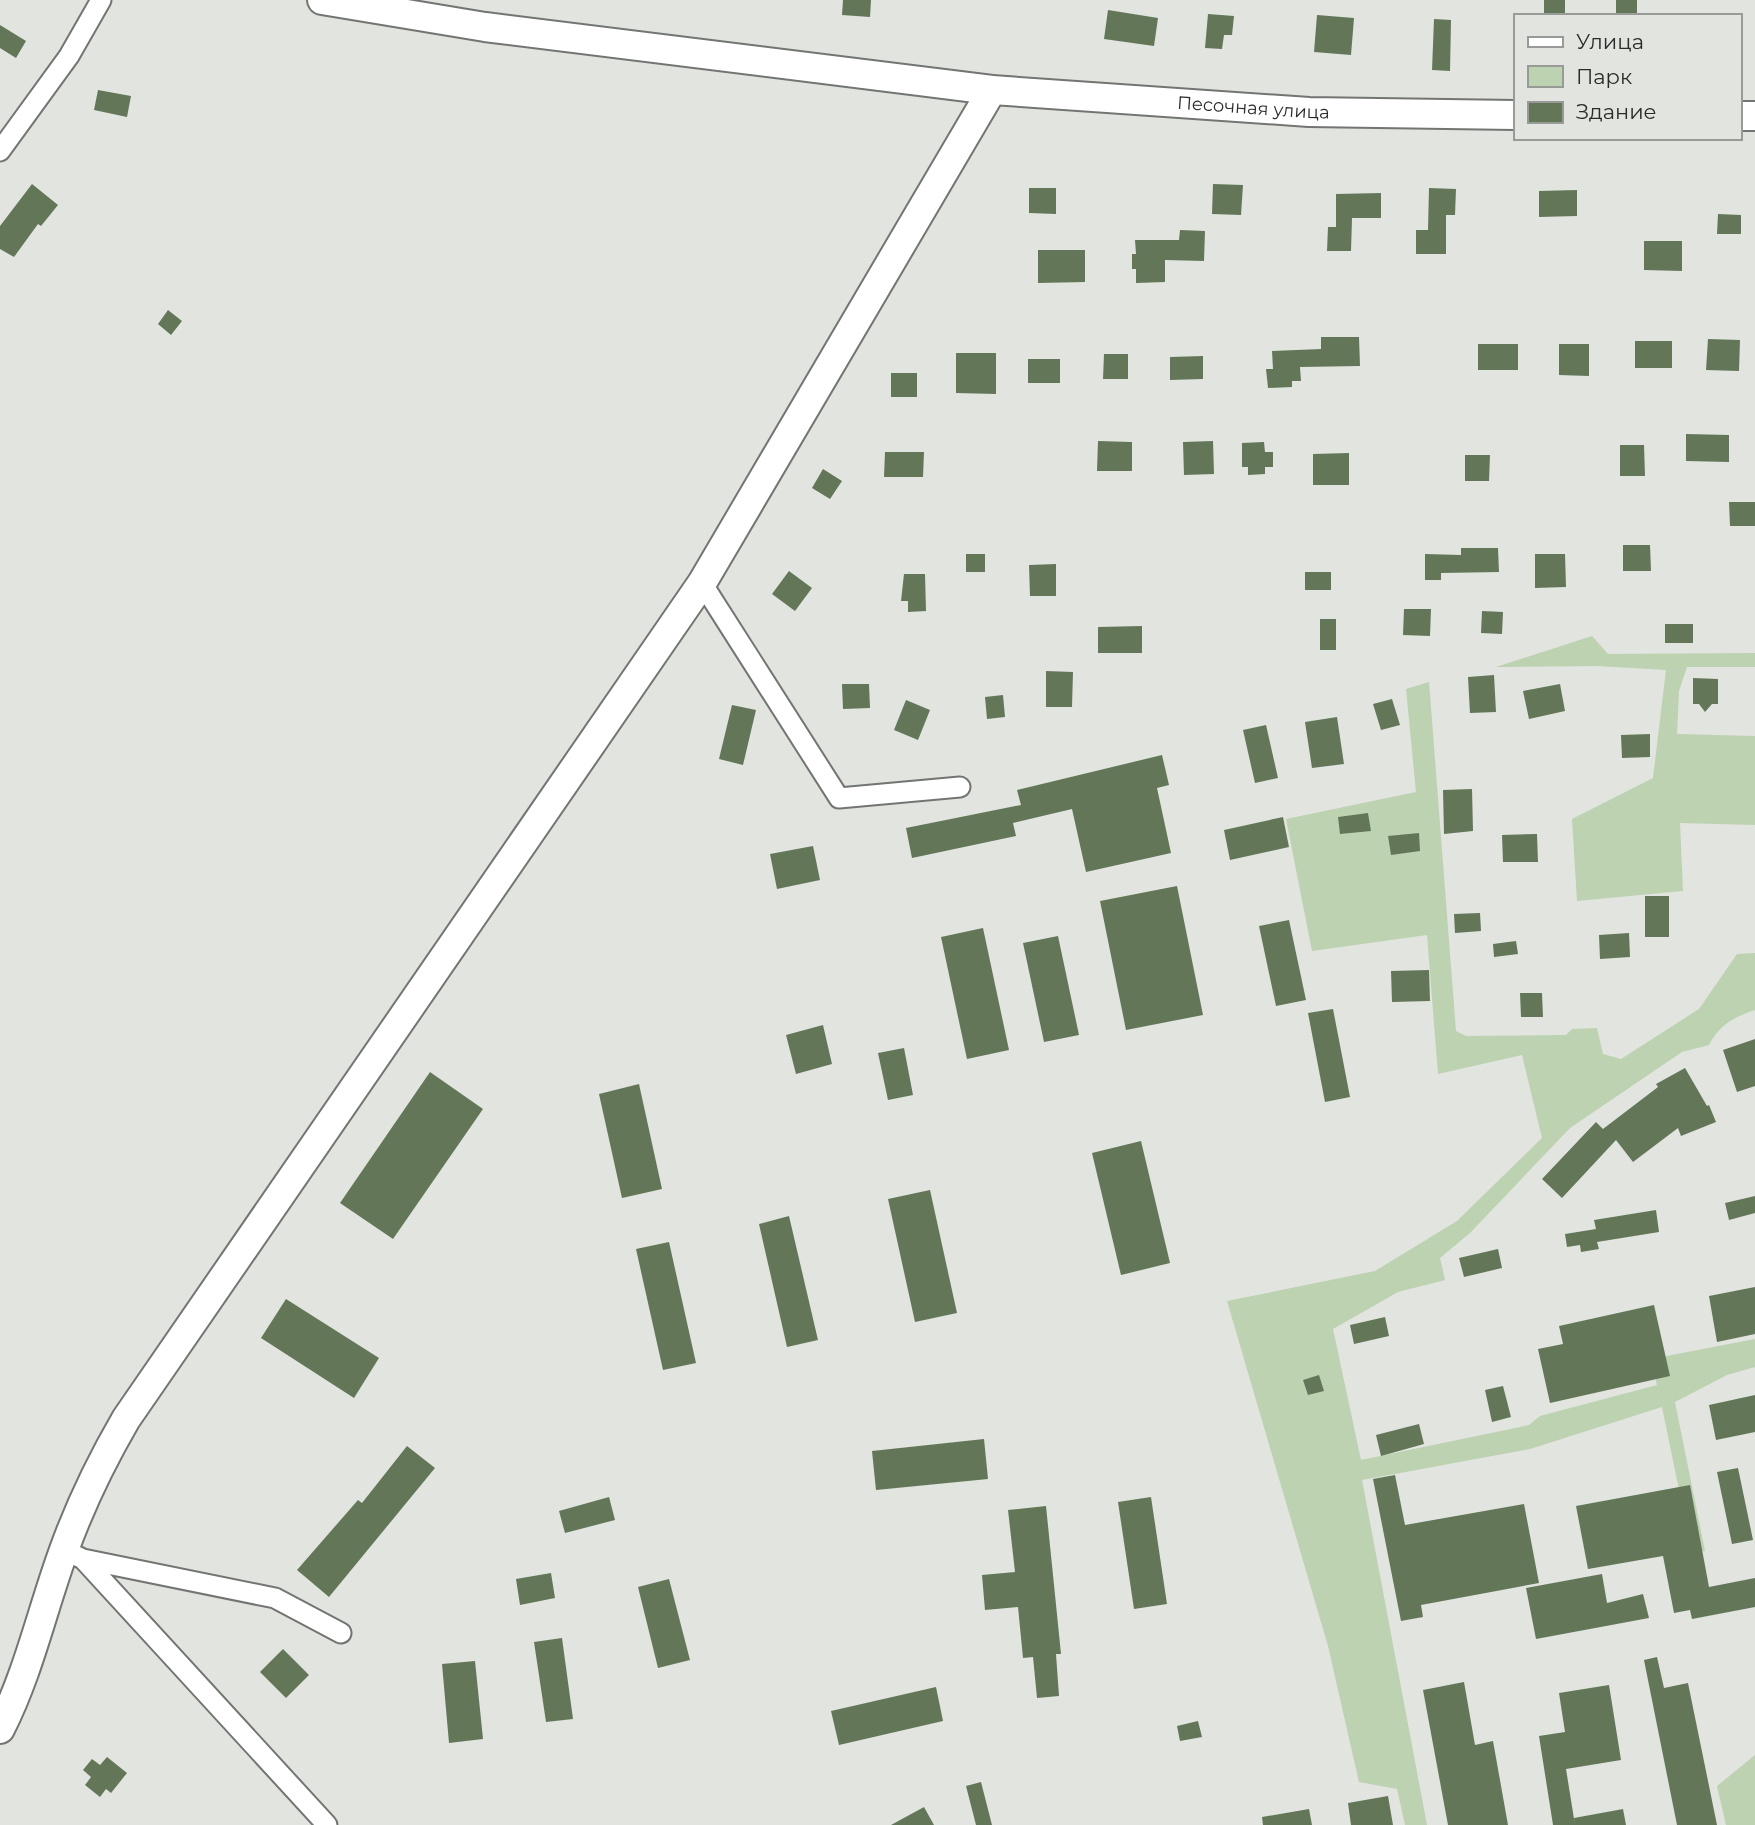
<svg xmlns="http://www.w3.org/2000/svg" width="1755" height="1825" viewBox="0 0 1755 1825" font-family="Montserrat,sans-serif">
	<rect width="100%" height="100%" fill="#e1e4df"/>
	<path fill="#bdd2b1" d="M 1592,636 L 1608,654 L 1755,653 L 1755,667 L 1687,667 L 1679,691 L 1677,734 L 1755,736 L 1755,825 L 1680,823 L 1683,891 L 1577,901 L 1572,819 L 1653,778 L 1666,670 L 1597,666 L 1496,667 Z
		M 1429,682 L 1456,1031 L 1466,1036 L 1566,1035 L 1572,1029 L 1597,1028 L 1603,1054 L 1621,1059 L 1699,1009 L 1737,954 L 1755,953 L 1755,1010 C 1734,1017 1719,1025 1709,1045 L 1682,1052 L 1570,1128 L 1470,1233 L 1440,1258 L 1445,1280 L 1398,1292 L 1333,1329 L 1361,1460 L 1529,1425 L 1540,1416 L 1657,1385 L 1651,1359 L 1755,1339 L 1755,1367 L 1727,1375 L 1675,1402 L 1705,1551 L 1692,1553 L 1662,1407 L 1530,1449 L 1362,1480 L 1427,1825 L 1405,1825 L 1397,1789 L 1359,1782 L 1328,1646 L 1227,1301 L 1375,1271 L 1457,1221 L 1542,1138 L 1522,1055 L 1438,1074 L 1427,935 L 1312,951 L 1286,819 L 1416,792 L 1406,689 Z
		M 1755,1755 L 1755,1825 L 1726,1825 L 1717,1786 Z"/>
	<path fill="#637758" d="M 843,0 L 871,0 L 870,17 L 842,15 Z
		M 1544,0 L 1565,0 L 1565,16 L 1544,16 Z
		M 1616,0 L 1637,0 L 1637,16 L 1616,16 Z
		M 1108,10 L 1158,18 L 1154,46 L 1104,39 Z
		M 1208,14 L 1234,16 L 1232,35 L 1224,35 L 1222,49 L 1205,48 Z
		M 1317,15 L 1354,18 L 1351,55 L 1314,52 Z
		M 1434,19 L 1451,20 L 1450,71 L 1432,70 Z
		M 0,25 L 26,41 L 16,58 L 0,48 Z
		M 98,90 L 131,96 L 127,117 L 94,110 Z
		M 32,184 L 58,205 L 41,226 L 38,224 L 14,257 L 0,249 L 0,226 Z
		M 1213,184 L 1243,185 L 1241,215 L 1212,214 Z
		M 1029,188 L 1056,188 L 1056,214 L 1029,213 Z
		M 1429,188 L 1456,189 L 1455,215 L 1446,215 L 1446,254 L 1416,254 L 1416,230 L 1428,230 Z
		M 1577,190 L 1577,216 L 1539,217 L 1539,191 Z
		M 1381,193 L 1381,218 L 1352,218 L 1351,251 L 1327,251 L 1328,227 L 1336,227 L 1336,194 Z
		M 1718,214 L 1741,215 L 1741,234 L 1717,234 Z
		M 1180,230 L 1205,231 L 1204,261 L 1165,260 L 1165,282 L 1136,283 L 1136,269 L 1132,269 L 1132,254 L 1136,254 L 1135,240 L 1179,240 Z
		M 1644,241 L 1682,241 L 1682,271 L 1644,270 Z
		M 1038,250 L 1085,250 L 1085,282 L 1038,283 Z
		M 168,310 L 182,321 L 171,335 L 158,324 Z
		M 1321,337 L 1359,337 L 1360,366 L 1300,367 L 1301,381 L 1292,381 L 1292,387 L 1268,388 L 1266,369 L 1273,369 L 1272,351 L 1321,349 Z
		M 1708,339 L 1740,340 L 1739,371 L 1706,370 Z
		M 1635,341 L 1672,341 L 1672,368 L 1635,368 Z
		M 1478,344 L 1518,344 L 1518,370 L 1478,370 Z
		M 1559,344 L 1589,344 L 1589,376 L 1559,375 Z
		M 956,353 L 996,353 L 996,394 L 956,393 Z
		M 1104,354 L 1128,354 L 1128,379 L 1103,379 Z
		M 1203,356 L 1203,379 L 1170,380 L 1170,357 Z
		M 1028,359 L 1060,359 L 1060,383 L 1028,383 Z
		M 891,373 L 917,373 L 917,397 L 891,397 Z
		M 1686,434 L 1729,435 L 1729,462 L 1686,461 Z
		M 1098,441 L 1132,442 L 1132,471 L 1097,471 Z
		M 1213,441 L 1214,474 L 1184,475 L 1183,442 Z
		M 1264,442 L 1265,452 L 1273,452 L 1273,467 L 1265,467 L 1265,474 L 1248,475 L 1248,467 L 1242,467 L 1242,443 Z
		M 1620,445 L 1644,445 L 1645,476 L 1620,476 Z
		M 885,452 L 924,452 L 923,477 L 884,477 Z
		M 1349,453 L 1349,485 L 1313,485 L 1313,454 Z
		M 1465,455 L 1490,455 L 1489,481 L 1465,481 Z
		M 823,469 L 842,481 L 830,499 L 812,488 Z
		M 1729,502 L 1755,502 L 1755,526 L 1730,526 Z
		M 1623,545 L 1650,545 L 1651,571 L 1623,571 Z
		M 1461,548 L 1498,548 L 1499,572 L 1441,573 L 1441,580 L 1425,580 L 1425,554 L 1461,555 Z
		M 966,554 L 985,554 L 985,572 L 966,572 Z
		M 1535,554 L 1565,554 L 1566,587 L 1535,588 Z
		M 1056,564 L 1056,596 L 1030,596 L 1029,565 Z
		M 789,571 L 812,588 L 795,611 L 772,594 Z
		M 1305,572 L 1331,572 L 1331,590 L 1305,590 Z
		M 904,574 L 925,574 L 926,611 L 908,612 L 908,601 L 901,601 Z
		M 1404,609 L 1431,609 L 1430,636 L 1403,635 Z
		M 1482,611 L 1503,612 L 1502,634 L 1481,633 Z
		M 1320,619 L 1336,619 L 1336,650 L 1320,650 Z
		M 1665,624 L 1693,624 L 1693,643 L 1665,643 Z
		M 1142,626 L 1142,653 L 1098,653 L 1098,627 Z
		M 1046,671 L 1073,672 L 1072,707 L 1046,707 Z
		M 1494,675 L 1496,712 L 1470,713 L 1468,677 Z
		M 1693,678 L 1718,679 L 1718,704 L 1712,704 L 1705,712 L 1699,704 L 1693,704 Z
		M 842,684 L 869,684 L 870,708 L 843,709 Z
		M 1560,684 L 1565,711 L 1529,719 L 1523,691 Z
		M 1003,695 L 1005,717 L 987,719 L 985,697 Z
		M 1392,699 L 1400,725 L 1381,730 L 1373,704 Z
		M 906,700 L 930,710 L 918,740 L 894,730 Z
		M 732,705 L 756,710 L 743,765 L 719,759 Z
		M 1337,717 L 1344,764 L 1312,768 L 1305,722 Z
		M 1266,725 L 1278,778 L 1255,783 L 1243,730 Z
		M 1650,734 L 1650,757 L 1622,758 L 1621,735 Z
		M 1162,755 L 1169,785 L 1157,788 L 1171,853 L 1086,872 L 1072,809 L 1013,823 L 1016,836 L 912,858 L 906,828 L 1021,805 L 1017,790 Z
		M 1472,789 L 1473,831 L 1444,834 L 1443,790 Z
		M 1368,813 L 1371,831 L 1340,834 L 1338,817 Z
		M 1283,817 L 1289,847 L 1230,860 L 1224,830 Z
		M 1419,833 L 1420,851 L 1391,855 L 1388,836 Z
		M 1537,834 L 1538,862 L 1503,862 L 1502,835 Z
		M 813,846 L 820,880 L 777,889 L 770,854 Z
		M 1177,886 L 1203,1015 L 1126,1030 L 1100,901 Z
		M 1645,896 L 1669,896 L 1669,937 L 1645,937 Z
		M 1480,913 L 1481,931 L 1455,933 L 1454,914 Z
		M 1289,920 L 1306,1000 L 1276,1006 L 1259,926 Z
		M 983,928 L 1009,1050 L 967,1059 L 941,937 Z
		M 1629,933 L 1630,957 L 1600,959 L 1599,935 Z
		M 1058,936 L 1079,1035 L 1044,1042 L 1023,943 Z
		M 1516,941 L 1518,954 L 1494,957 L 1493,944 Z
		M 1429,970 L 1430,1001 L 1392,1002 L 1391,971 Z
		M 1520,993 L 1542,993 L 1543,1017 L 1521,1017 Z
		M 1333,1009 L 1350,1097 L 1325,1102 L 1308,1013 Z
		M 823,1025 L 832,1064 L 796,1074 L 786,1035 Z
		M 1755,1039 L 1755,1086 L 1737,1092 L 1723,1050 Z
		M 904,1048 L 913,1095 L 888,1100 L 878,1053 Z
		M 1685,1068 L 1707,1106 L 1709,1105 L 1716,1122 L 1681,1136 L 1678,1128 L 1633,1162 L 1616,1140 L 1562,1198 L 1542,1179 L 1596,1122 L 1603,1129 L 1658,1087 L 1656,1084 Z
		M 430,1072 L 483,1109 L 393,1239 L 340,1203 Z
		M 639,1084 L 662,1189 L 622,1198 L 599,1094 Z
		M 1141,1141 L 1170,1263 L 1121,1275 L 1092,1153 Z
		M 930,1190 L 957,1313 L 915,1322 L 888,1199 Z
		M 1755,1196 L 1755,1213 L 1729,1220 L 1725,1203 Z
		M 1656,1210 L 1659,1232 L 1597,1242 L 1599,1249 L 1581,1252 L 1580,1245 L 1567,1247 L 1565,1234 L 1596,1229 L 1594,1220 Z
		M 789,1216 L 818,1340 L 787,1347 L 759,1224 Z
		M 669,1242 L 696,1363 L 663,1370 L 636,1249 Z
		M 1498,1249 L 1502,1268 L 1464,1277 L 1459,1258 Z
		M 1755,1287 L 1755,1334 L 1717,1342 L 1709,1296 Z
		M 286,1299 L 379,1358 L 354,1398 L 261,1338 Z
		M 1654,1305 L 1670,1376 L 1550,1403 L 1538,1349 L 1563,1344 L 1559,1326 Z
		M 1385,1317 L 1389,1336 L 1354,1344 L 1350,1325 Z
		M 1319,1375 L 1324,1391 L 1308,1395 L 1303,1380 Z
		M 1503,1386 L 1511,1417 L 1492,1422 L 1485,1390 Z
		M 1755,1395 L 1755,1432 L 1716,1440 L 1709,1405 Z
		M 1419,1424 L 1424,1444 L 1381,1456 L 1376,1435 Z
		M 984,1439 L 988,1479 L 876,1490 L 872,1451 Z
		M 407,1446 L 435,1468 L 329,1597 L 297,1570 L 358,1500 L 362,1503 Z
		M 1738,1468 L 1753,1540 L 1732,1544 L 1717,1472 Z
		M 1395,1475 L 1405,1525 L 1524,1504 L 1539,1583 L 1421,1605 L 1423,1617 L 1401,1621 L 1373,1479 Z
		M 1690,1485 L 1709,1587 L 1755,1578 L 1755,1607 L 1692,1619 L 1690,1610 L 1674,1613 L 1663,1556 L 1588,1569 L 1576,1506 Z
		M 609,1497 L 615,1520 L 565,1533 L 559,1511 Z
		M 1151,1497 L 1167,1604 L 1134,1609 L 1118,1502 Z
		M 1046,1506 L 1061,1654 L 1056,1654 L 1059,1696 L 1037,1698 L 1033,1657 L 1023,1658 L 1018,1607 L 985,1610 L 982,1575 L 1015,1572 L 1008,1510 Z
		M 551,1573 L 555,1598 L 520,1605 L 516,1579 Z
		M 1602,1574 L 1607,1603 L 1643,1594 L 1649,1618 L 1536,1639 L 1526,1588 Z
		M 669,1579 L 690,1660 L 658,1668 L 638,1587 Z
		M 562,1638 L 573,1719 L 546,1722 L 534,1642 Z
		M 283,1649 L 309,1675 L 286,1698 L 260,1672 Z
		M 1657,1657 L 1664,1688 L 1688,1683 L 1717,1825 L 1677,1825 L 1644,1660 Z
		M 475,1661 L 483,1739 L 449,1743 L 442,1664 Z
		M 1464,1682 L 1475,1745 L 1493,1741 L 1508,1825 L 1448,1825 L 1423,1690 Z
		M 1609,1685 L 1621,1760 L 1566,1769 L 1575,1825 L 1553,1825 L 1539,1736 L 1565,1732 L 1559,1693 Z
		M 936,1687 L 943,1721 L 839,1745 L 831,1711 Z
		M 1198,1721 L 1202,1737 L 1180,1741 L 1177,1726 Z
		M 107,1757 L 127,1773 L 111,1793 L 106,1789 L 100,1797 L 85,1785 L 91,1777 L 83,1770 L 92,1759 L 100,1765 Z
		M 981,1782 L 992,1825 L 976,1825 L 966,1786 Z
		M 1388,1796 L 1393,1825 L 1351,1825 L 1348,1803 Z
		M 924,1807 L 934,1825 L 891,1825 Z
		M 1309,1809 L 1312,1825 L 1263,1825 L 1262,1817 Z
		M 1623,1809 L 1626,1825 L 1575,1825 L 1574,1818 Z"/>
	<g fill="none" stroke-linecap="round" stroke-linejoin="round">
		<defs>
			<path id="street" d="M 0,151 L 69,56 L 101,0
				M 702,583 L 839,798 L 960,787
				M 64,1550 L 83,1559 L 327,1825
				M 83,1559 L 275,1598 L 341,1633"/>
			<g id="secondary">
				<path id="s1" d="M 322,0 L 485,27 L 992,90 L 1309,112 L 1515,115"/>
				<path d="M 1739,116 L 1755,116"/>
				<path d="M 0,1729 C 29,1672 42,1610 64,1550 C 81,1503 101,1462 126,1419 L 702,583 L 992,90"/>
			</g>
		</defs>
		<use href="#street" stroke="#727571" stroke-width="23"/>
		<use href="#secondary" stroke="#727571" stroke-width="32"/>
		<use href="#street" stroke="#fff" stroke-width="19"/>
		<use href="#secondary" stroke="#fff" stroke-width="28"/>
	</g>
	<g text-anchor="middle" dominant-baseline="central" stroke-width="7" stroke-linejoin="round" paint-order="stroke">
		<g font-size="18" fill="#2b2c2a" stroke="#e1e4df">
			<text stroke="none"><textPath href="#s1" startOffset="938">Песочная улица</textPath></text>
		</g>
	</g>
	<rect x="1514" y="14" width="228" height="126" fill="#e1e4df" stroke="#989a97" stroke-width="2"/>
	<rect x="1528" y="37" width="35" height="10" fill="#ffffff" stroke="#989a97" stroke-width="2"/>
	<text x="1576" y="49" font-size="21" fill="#2b2c2a">Улица</text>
	<rect x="1528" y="66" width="35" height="21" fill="#bdd2b1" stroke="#989a97" stroke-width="2"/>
	<text x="1576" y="84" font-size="21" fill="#2b2c2a">Парк</text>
	<rect x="1528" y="102" width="35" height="21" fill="#637758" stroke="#989a97" stroke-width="2"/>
	<text x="1576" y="119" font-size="21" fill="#2b2c2a">Здание</text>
</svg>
